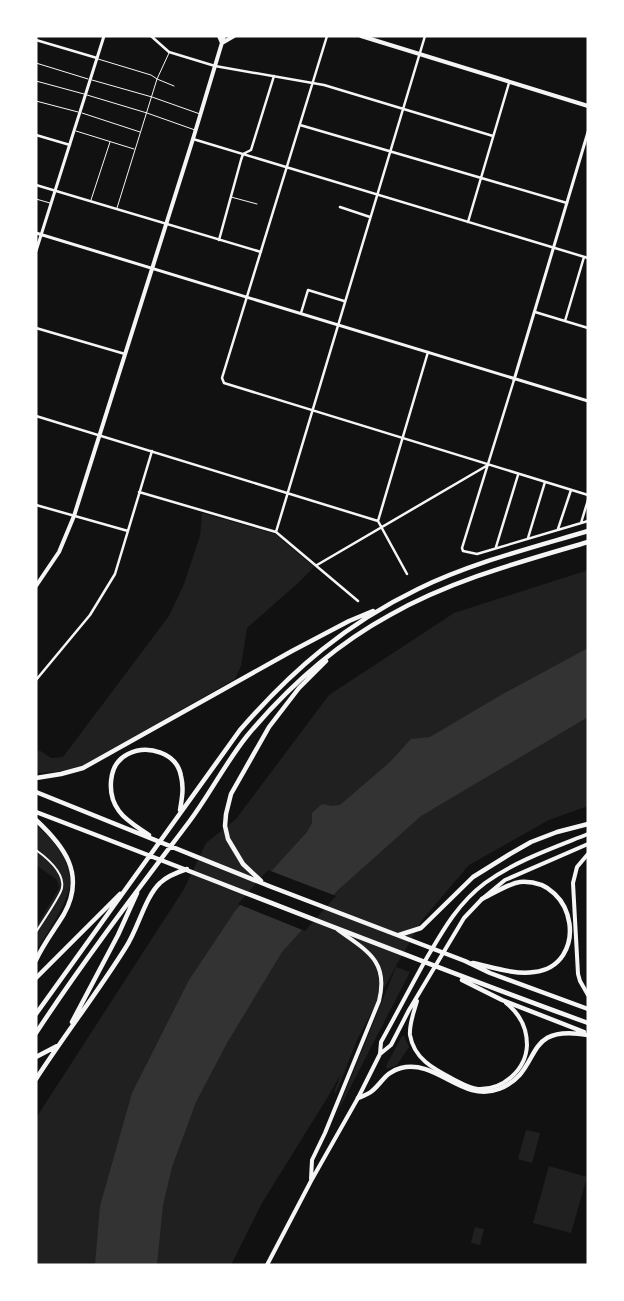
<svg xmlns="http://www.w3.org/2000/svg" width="624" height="1301" viewBox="0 0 624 1301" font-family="Ubuntu,sans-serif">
	<rect width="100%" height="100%" fill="#111"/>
	<path fill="#202020" d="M 202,513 L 275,534 L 314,567 L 297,584 L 247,628 L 241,666 L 235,679 L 84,765 L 63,771 L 36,773 L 36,754 L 39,750 L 51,758 L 63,757 L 169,616 L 184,584 L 200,536 Z
		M 588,570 L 588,806 L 549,820 L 469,865 L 423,919 L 396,966 L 357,1040 L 336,1093 L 334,1092 L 341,1074 L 329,1095 L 262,1203 L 231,1265 L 36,1265 L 36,1118 L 184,889 L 206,843 L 236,819 L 329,695 L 454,613 Z
		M 36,825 C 53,839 71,861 70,884 C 68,903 46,935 36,951 L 36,927 L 59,888 L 57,880 L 36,865 Z
		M 396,967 L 410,972 L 335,1117 Z
		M 402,1036 L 404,1036 L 409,1047 L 397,1065 L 387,1069 L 386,1066 Z
		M 526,1130 L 540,1133 L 532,1163 L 518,1159 Z
		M 549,1166 L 587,1177 L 571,1233 L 533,1223 Z
		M 475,1227 L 484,1229 L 480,1245 L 471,1243 Z"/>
	<path fill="#333" d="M 588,648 L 588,717 L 421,816 L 338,890 L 282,952 L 227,1043 L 196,1102 L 172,1167 L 163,1205 L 157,1265 L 95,1265 L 100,1206 L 132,1093 L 189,980 L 235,911 L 307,832 L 312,823 L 312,813 L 322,804 L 332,806 L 340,805 L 390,762 L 411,739 L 430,737 L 501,695 Z"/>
	<path fill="#111" d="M 268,870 L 336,896 L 305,931 L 238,904 Z"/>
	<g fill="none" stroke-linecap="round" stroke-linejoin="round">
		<path stroke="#f5f5f5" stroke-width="1" d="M 98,59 L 151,75 L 157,79 L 174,86
			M 36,63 L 88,79
			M 92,80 L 152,97 L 200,114
			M 36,81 L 84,94
			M 87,95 L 147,113 L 195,130
			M 36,101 L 78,112
			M 82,113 L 140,132
			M 76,131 L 134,149
			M 231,197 L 257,204
			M 36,199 L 50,203
			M 91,200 L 110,142
			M 117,208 L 157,79 L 169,53"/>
		<path stroke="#f5f5f5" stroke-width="2" d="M 36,850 C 47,858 65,873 62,888 C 61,895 41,924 36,932"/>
		<path stroke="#f5f5f5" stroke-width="2.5" d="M 151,36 L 169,52 L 215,66 L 324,85 L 493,136
			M 327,36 L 222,378 L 224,383 L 588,495
			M 36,40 L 97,58
			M 300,125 L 567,203
			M 36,135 L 70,145
			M 193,139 L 588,258
			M 36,185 L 261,252
			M 340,207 L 370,217
			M 468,222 L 509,83
			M 219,240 L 241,160 L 243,154 L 251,150 L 274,76
			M 535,312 L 588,328
			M 301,313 L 308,290 L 344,301
			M 565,321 L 584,257
			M 36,328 L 125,354
			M 514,380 L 462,548 L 463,551 L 477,554 L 588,521
			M 36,416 L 378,521 L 407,574
			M 139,492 L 276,532 L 358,601
			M 36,505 L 128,531
			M 378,521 L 428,352
			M 581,523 L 588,500
			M 558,529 L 571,490
			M 276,532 L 425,36
			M 528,538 L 545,482
			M 496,547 L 518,475
			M 317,565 L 488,465
			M 36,680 L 90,615 L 115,574 L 152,451"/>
		<path stroke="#f5f5f5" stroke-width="3" d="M 36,233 L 588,401
			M 36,251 L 104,36
			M 514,380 L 588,132"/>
		<path stroke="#f5f5f5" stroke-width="4" d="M 219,36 L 222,43 L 234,36
			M 361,36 L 588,106
			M 36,586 L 59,552 L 74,516 L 193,139 L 224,36
			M 588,854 L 577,867 L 573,883 L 578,974 L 580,981 L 588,995
			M 417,1001 C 414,1012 409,1024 410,1035 C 414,1059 434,1069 453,1079 C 461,1083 469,1088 478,1089 C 503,1090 526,1070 527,1045 C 527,1027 520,1014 506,1003
			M 380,1054 L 381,1042 C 396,1015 410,988 425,961 C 442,932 457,904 485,883 C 515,861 553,848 588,834
			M 311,1179 L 312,1160 L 325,1133 L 379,1001 C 389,961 367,951 338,930
			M 267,1265 L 311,1181 L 358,1098 L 380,1054 L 391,1045 L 409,1010 L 464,918 L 482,899 L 505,880 L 588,844"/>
		<path stroke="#f5f5f5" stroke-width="4.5" d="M 36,778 L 61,774 L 83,768 L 292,651 L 349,621 L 373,611
			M 36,792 L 269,886 L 465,961 L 490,973 L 588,1009
			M 36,812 C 220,882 403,956 588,1023
			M 36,820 C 64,846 86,874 64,914 C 55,929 44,943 36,960
			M 149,835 C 139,828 126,821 119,811 C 107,795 107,764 128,754 C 148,744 177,753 181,776 C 184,788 182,798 180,810
			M 261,881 L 243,864 L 228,839 L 225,826 L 226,814 L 231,794 L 269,727 L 299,688 L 326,661
			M 399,935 L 421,928 L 473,877 L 510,854 L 531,842 L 557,832 L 588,824
			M 473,963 C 492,967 515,975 534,972 C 589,966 578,878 520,882 C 510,883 492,894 482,899
			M 36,978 L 120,894
			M 462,980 L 502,1000 L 584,1032
			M 36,1014 L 240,730 C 293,669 346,624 418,589 C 471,563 531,548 588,531
			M 72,1022 L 118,935 L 137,893
			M 36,1033 C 84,960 137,891 189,822 C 210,794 226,762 247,736 C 287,688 335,645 390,615 C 452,580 520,562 588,542
			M 36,1057 L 57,1046
			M 36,1079 C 65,1034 98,992 126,947 C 138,929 145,897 160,883 C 167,876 178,872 187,869
			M 358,1098 C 363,1096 369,1094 372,1091 C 383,1082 385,1072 401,1068 C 437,1059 462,1103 499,1089 C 545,1071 519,1023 588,1035"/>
	</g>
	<rect width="624" height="1301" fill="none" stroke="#ffffff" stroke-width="75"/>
</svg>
